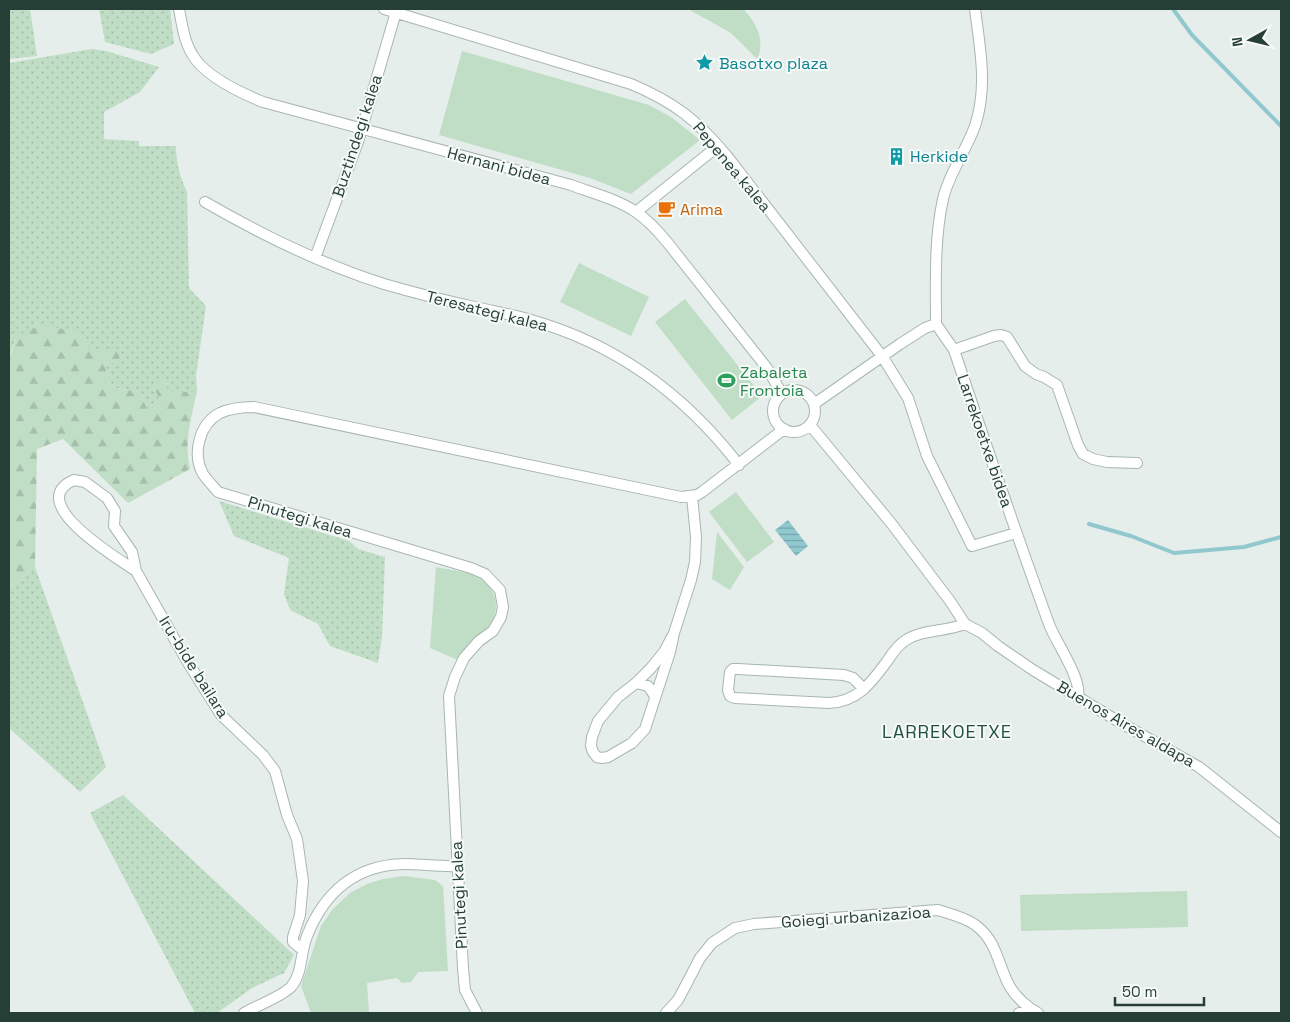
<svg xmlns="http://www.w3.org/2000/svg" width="1290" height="1022" viewBox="0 0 1290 1022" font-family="'Space Grotesk',sans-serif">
	<defs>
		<pattern id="grass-dots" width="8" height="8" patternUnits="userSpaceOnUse" patternTransform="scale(1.25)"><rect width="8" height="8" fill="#c0ddc6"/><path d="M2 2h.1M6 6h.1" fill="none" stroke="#a5bfab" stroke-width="1.8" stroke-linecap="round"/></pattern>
		<pattern id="forest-firs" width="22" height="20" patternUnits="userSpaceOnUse" patternTransform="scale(1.25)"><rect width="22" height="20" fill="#c0ddc6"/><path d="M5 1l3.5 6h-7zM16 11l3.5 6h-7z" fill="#a5bfab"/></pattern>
		<pattern id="water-rules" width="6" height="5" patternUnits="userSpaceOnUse" patternTransform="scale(1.25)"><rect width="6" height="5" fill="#91c8cf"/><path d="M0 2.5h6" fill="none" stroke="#76a4a9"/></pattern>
	</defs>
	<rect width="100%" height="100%" fill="#e5eeea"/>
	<path fill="url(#grass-dots)" d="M 9,9 L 30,9 L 37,56 L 9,59 Z
		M 99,9 L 170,9 L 174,44 L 151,54 L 105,42 Z
		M 92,49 L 106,51 L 159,67 L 140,92 L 104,112 L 104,139 L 139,141 L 139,146 L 176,146 C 176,163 180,177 187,192 L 189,288 L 206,306 L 196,376 L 197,392 L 169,392 L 162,379 L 159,399 L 147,409 L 140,392 L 111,387 L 104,363 L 91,351 L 17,336 L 10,354 L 9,355 L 9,63 Z
		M 219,501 L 349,541 L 358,549 L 385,557 L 382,637 L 378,663 L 330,646 L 318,624 L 290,610 L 284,594 L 289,558 L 234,536 Z
		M 35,567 L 106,767 L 80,792 L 9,728 L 9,588 Z
		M 123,795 L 294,955 L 284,973 L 252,988 L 217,1013 L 195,1013 L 90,813 Z"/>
	<path fill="url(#forest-firs)" d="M 40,325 L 75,331 L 91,351 L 120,351 L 119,363 L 104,363 L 111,387 L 140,392 L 147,409 L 159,399 L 154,386 L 162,379 L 169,392 L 197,392 C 191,417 184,443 190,469 L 128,503 L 63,439 L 37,449 L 35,567 L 9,588 L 9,355 L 11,354 L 17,336 Z"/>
	<path fill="#c0ddc6" d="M 688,9 L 743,9 C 756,21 766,42 757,59 L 731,33 Z
		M 462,51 L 649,105 L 671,117 L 700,140 L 631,194 L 590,178 L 439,135 Z
		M 579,263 L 649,297 L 631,336 L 560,302 Z
		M 685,299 L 762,396 L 732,420 L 655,322 Z
		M 736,492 L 774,542 L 747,562 L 709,512 Z
		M 717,532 L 744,567 L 730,590 L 712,579 Z
		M 436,567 C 461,572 493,572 496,604 C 496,610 495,617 492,622 C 482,636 466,644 458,660 L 430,648 Z
		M 403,876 L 435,880 L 443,886 L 448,971 L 418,972 L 411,982 L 402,983 L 397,978 L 367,983 L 369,1013 L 311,1013 L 301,986 L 321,926 L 332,910 L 350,893 L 367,884 L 383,879 Z
		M 1187,891 L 1188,927 L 1021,931 L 1020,895 Z"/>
	<path fill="url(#water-rules)" d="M 788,520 L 808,546 L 796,556 L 775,530 Z"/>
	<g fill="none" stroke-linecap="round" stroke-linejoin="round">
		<path stroke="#91c8cf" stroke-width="4" d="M 1173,9 L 1192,35 L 1281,126
			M 1089,524 L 1131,536 L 1174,553 L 1244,547 L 1281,537"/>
		<defs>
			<path id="minor" d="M 179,9 C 182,24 184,41 192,54 C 204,76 241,93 263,102 L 571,185 C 592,193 617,199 636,212 C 648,220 658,231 667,242 L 767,368 L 782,394
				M 384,9 L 631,84 C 674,102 697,120 727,156 L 882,356 L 908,398 L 927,456 L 972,546 L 1016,533
				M 205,202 C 262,235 321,264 384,284 C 415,293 447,301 479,308 C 497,312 514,315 531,320 C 616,344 685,395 739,465
				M 636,212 L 718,146
				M 315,258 L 358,142 L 396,12
				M 936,324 L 954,350 C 985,442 1016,533 1049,624 C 1056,643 1082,678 1078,697
				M 936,324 C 936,283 934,240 943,199 C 949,173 966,151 975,126 C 988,86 980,49 975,9
				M 954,350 L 994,336 L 1001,335 L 1007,337 L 1025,366 L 1036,374 L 1044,377 L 1057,385 L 1078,445 L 1083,454 L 1093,459 L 1107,462 L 1137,463
				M773 411a21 21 0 1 1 42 0a21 21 0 1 1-42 0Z
				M 814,404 L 900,344 L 925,328 L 936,324
				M 810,425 L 891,523 L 950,601 L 965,624 L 982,633 L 998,646 L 1033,670 L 1116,720 L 1199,767 L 1281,832
				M 74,480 L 85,482 L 107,498 L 115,511 L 114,526 L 132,552 L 136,571 C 117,558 23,502 74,480 Z
				M 136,571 L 187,661 L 221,715 L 263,755 L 275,771 L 287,815 L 297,839 L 303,881 L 300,915 L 293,937 L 293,942 L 303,950
				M 674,633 L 664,652 L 651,668 L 636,683 L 618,697 L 598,721 L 592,737 L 591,746 L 593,752 L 597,757 L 602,758 L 608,757 L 632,743 L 645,729 L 670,652 L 674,633 L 691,580 L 695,562 L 696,537 L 692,496
				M 636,683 L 648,686 L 655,696
				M 864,689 L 853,678 L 844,675 L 738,669 L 733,669 L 730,672 L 728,690 L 730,696 L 735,698 L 829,703 C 859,701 871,683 888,660 C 893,652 898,645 906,640 C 923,629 946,632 965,624
				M 244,1013 C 258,1005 281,997 291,987 C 303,973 300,953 307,936 C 324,893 355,865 404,864 C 422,864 440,867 458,866
				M 477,1013 L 465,990 L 463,968 L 449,696 L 455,677 L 464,658 L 479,641 L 493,631 L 501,617 L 503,607 L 500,590 L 485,574 L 471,568 L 218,492 C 213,486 207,480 203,474 C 192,454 199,424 220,413 C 231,408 243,407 254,407 L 681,497 L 697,495 L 702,492 L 784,429
				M 666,1013 L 678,1000 L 700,958 L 712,943 L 735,928 L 754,924 L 938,910 C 950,914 963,917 974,924 C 998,941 997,964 1010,987 C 1016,997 1028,1008 1038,1013
				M 1019,1013 L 1032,1010"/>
		</defs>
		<use href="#minor" stroke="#a8b6b1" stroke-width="12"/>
		<use href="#minor" stroke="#fff" stroke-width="10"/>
	</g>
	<defs>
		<symbol id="sight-bare" viewBox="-9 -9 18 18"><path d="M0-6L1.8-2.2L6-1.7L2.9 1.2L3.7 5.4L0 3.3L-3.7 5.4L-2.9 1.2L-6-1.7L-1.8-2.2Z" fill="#0f9aa8" stroke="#f6faf8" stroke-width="2.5" paint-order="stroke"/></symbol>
		<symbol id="building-bare" viewBox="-9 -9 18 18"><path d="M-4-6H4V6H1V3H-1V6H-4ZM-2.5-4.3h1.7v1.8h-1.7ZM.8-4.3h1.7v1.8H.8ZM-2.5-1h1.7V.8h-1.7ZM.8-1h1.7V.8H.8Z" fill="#0f9aa8" stroke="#f6faf8" stroke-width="2.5" paint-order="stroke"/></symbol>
		<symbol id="cafe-bare" viewBox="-9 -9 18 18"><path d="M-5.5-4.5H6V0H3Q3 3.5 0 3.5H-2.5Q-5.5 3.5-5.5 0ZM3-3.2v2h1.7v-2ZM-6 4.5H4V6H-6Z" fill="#e8710a" stroke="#f6faf8" stroke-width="2.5" paint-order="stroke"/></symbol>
		<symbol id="stadium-bare" viewBox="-9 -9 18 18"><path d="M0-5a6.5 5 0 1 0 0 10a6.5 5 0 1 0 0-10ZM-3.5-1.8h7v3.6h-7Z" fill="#2e9e5b" stroke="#f6faf8" stroke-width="2.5" paint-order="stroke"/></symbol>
	</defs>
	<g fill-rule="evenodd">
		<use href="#sight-bare" x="692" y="50" width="25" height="25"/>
		<use href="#building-bare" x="884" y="144" width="25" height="25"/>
		<use href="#cafe-bare" x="654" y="196" width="25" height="25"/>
		<use href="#stadium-bare" x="714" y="368" width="25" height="25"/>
	</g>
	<g text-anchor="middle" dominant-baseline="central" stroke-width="4" stroke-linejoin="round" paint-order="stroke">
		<g font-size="16" fill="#0d838f" stroke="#f6faf8" text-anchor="start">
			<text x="719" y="63">Basotxo plaza</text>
			<text x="910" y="156">Herkide</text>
		</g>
		<g font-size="16" fill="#253f37" stroke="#f6faf8">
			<text transform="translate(357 136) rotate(-72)">Buztindegi kalea</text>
			<text transform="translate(499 166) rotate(15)">Hernani bidea</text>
			<text transform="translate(732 167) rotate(50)">Pepenea kalea</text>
			<text transform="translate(487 311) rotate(14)">Teresategi kalea</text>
			<text transform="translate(985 441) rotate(71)">Larrekoetxe bidea</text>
			<text transform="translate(300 517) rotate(17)">Pinutegi kalea</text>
			<text transform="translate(194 667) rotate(58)">Iru-bide bailara</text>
			<text transform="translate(1126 724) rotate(30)">Buenos Aires aldapa</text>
			<text transform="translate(459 895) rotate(-93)">Pinutegi kalea</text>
			<text transform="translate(856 917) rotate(-4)">Goiegi urbanizazioa</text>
		</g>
		<g font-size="16" fill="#c56008" stroke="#f6faf8" text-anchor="start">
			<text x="680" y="209">Arima</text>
		</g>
		<g font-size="16" fill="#27864d" stroke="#f6faf8" text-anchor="start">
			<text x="740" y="372">Zabaleta<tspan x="740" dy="18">Frontoia</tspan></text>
		</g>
		<g font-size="18" letter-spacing="1" fill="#225043" stroke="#f6faf8">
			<text x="947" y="731">LARREKOETXE</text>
		</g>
	</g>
	<rect width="1290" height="1022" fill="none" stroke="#253f37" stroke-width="20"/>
	<g transform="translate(1250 40) rotate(262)" stroke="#f6faf8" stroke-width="4" paint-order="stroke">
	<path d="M0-4L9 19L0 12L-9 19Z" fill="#253f37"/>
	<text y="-8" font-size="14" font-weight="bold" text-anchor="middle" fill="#253f37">N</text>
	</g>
	<path d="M1115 997v8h89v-8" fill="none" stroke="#253f37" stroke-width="2.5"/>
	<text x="1122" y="997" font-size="15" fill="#253f37" stroke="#f6faf8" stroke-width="4" paint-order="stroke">50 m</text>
</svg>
